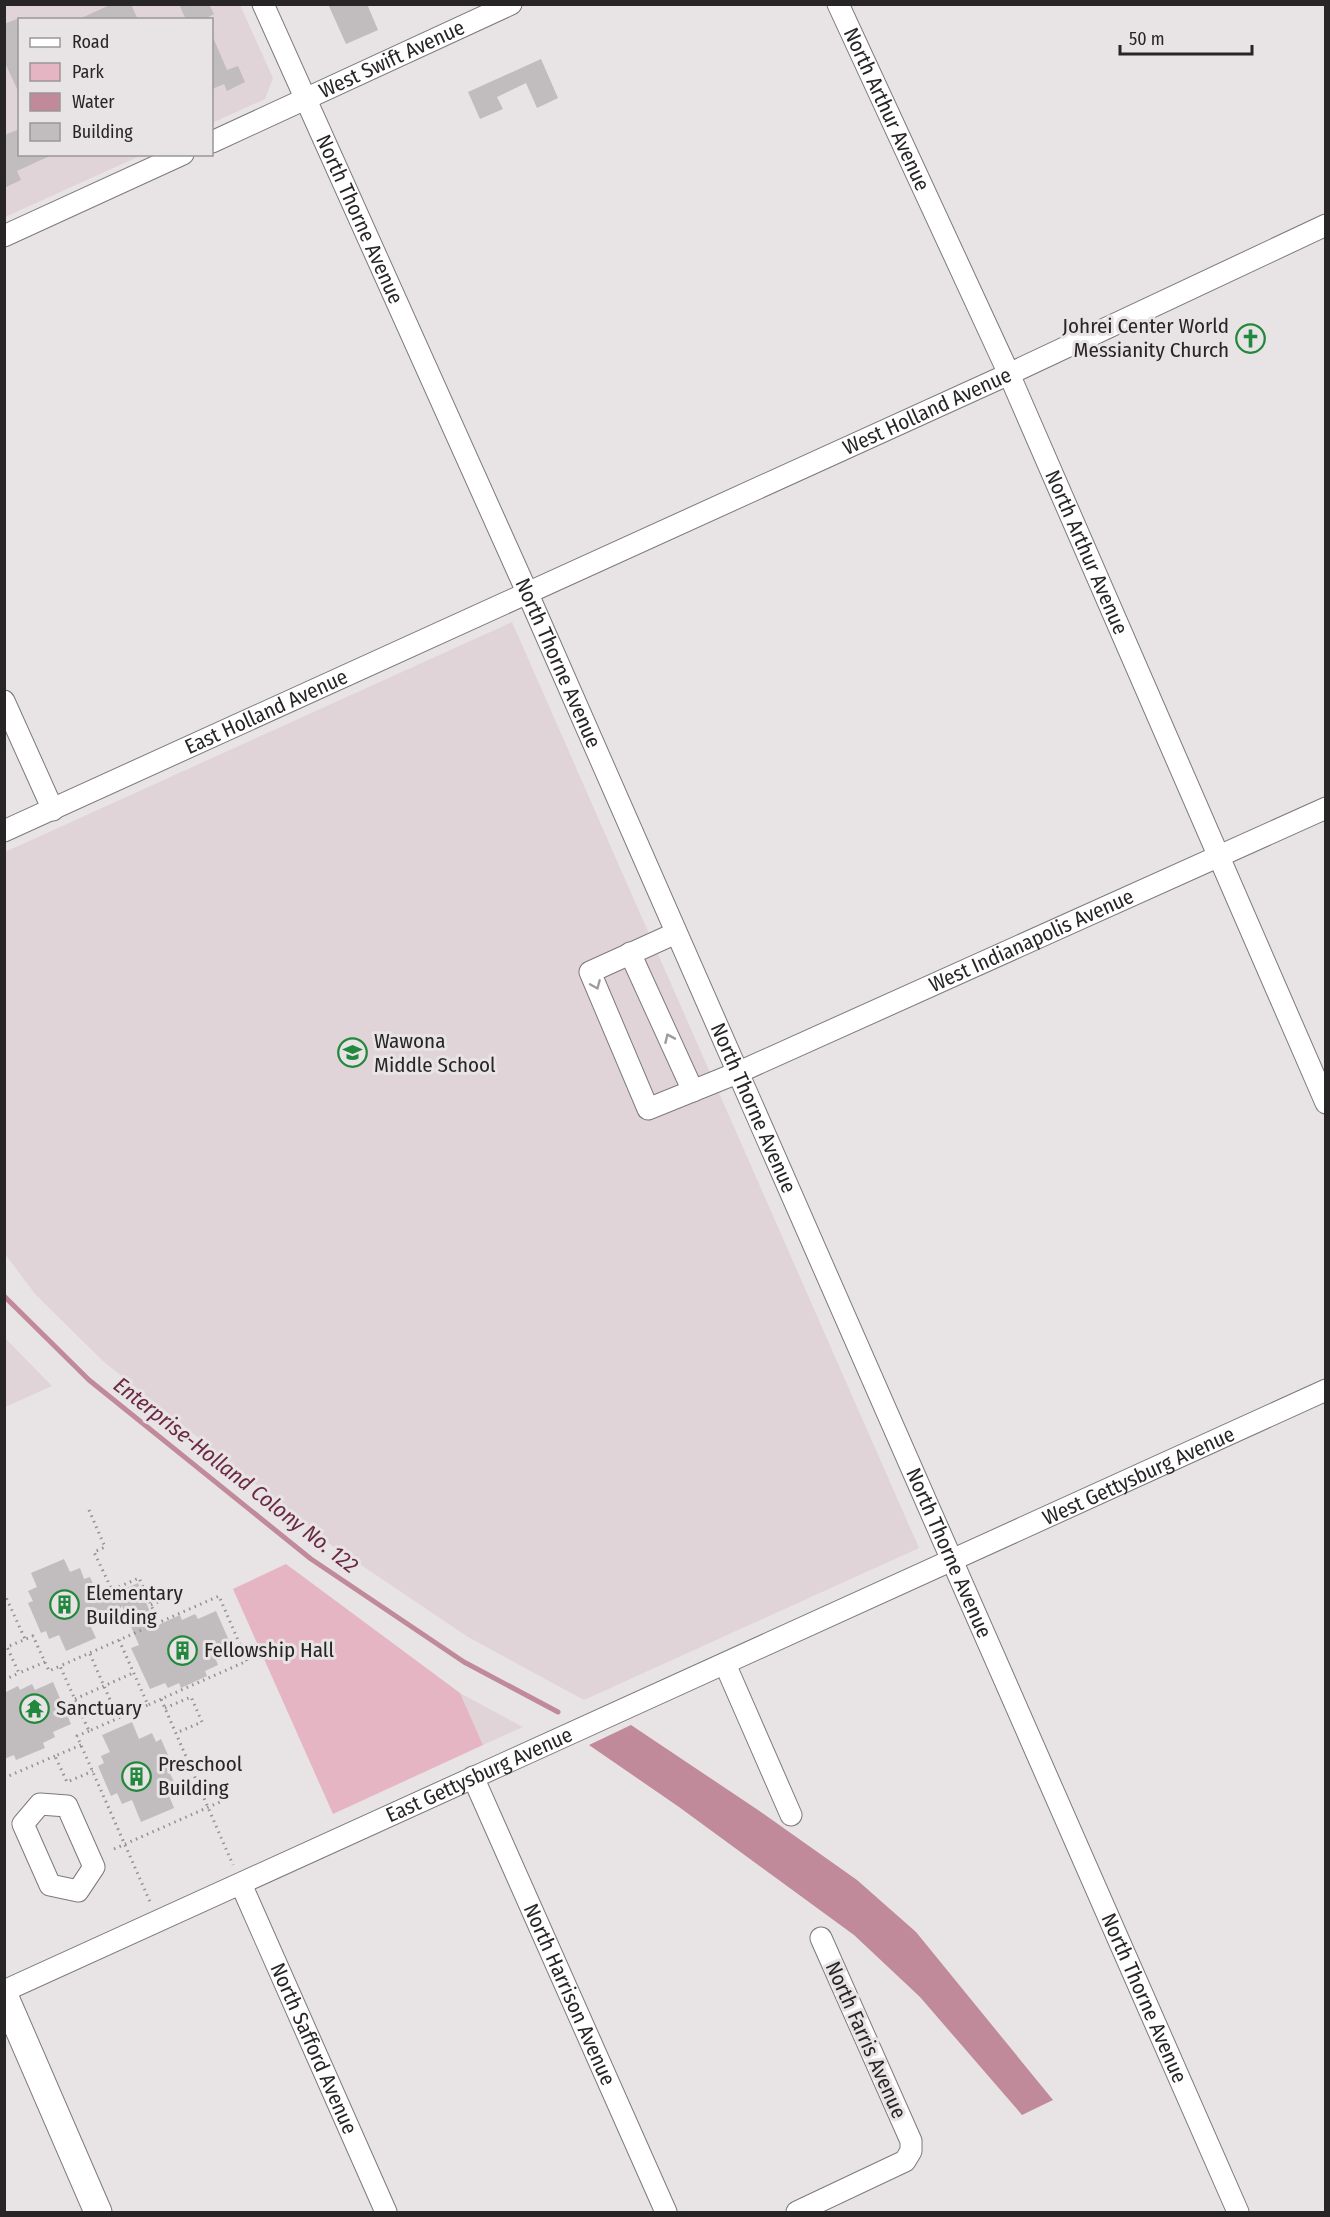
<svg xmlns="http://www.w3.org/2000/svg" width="1330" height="2217" viewBox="0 0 1330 2217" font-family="'Fira Sans Condensed',sans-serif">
	<rect width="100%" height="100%" fill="#e8e3e4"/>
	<path fill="#e1d4d8" d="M 4,5 L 240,5 L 273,78 L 265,99 L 212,123 L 212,20 L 20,20 L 20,154 L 142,155 L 5,217 Z
		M 512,622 L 919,1548 L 584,1700 L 468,1637 L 330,1544 L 103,1361 L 36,1295 L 5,1254 L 5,852 Z
		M 5,1338 L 52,1386 L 5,1407 L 4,1407 Z
		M 460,1693 L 523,1727 L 483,1745 Z"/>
	<path fill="#e5b5c4" d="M 286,1564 L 460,1693 L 483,1745 L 333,1814 L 233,1589 Z"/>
	<path fill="#c08a9b" d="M 631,1725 L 758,1810 L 857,1880 L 916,1932 L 1053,2100 L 1022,2115 L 920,1997 L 854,1935 L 679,1807 L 589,1745 Z"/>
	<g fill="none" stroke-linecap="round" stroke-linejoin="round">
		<path stroke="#c08a9b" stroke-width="5" d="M 4,1296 L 89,1380 L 311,1559 L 464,1662 L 558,1712"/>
	</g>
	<path fill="#c1bcbd" d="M 112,4 L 131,4 L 138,20 L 77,20 Z
		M 179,4 L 209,4 L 214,14 L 203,20 L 186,20 Z
		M 328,4 L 367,4 L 378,30 L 346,44 Z
		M 20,18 L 20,95 L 4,61 L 4,24 Z
		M 212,35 L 227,70 L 238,66 L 245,82 L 227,91 L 224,84 L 212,89 Z
		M 541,59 L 558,98 L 537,108 L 526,83 L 497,97 L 503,109 L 480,119 L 468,92 Z
		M 20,129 L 20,154 L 54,154 L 17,171 L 21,180 L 4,188 L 4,135 Z
		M 64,1559 L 70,1572 L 80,1568 L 84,1579 L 90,1577 L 100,1600 L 138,1583 L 156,1626 L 180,1615 L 182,1620 L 195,1614 L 198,1619 L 216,1611 L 234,1652 L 216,1660 L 218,1665 L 205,1671 L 207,1676 L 181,1688 L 179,1683 L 168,1688 L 165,1683 L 150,1689 L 131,1648 L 139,1645 L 122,1606 L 88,1621 L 96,1638 L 66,1651 L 59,1635 L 49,1639 L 46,1631 L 41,1633 L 28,1603 L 33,1601 L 28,1591 L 37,1587 L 31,1573 Z
		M 53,1682 L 71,1724 L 53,1732 L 55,1737 L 43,1743 L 45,1748 L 16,1760 L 14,1755 L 4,1759 L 4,1693 L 18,1686 L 20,1690 L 32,1684 L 35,1690 Z
		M 132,1722 L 139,1739 L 152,1733 L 156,1742 L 161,1739 L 174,1769 L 169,1771 L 174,1782 L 165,1786 L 174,1808 L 141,1822 L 132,1800 L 122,1804 L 117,1793 L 111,1796 L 98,1766 L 104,1763 L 101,1756 L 110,1752 L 102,1735 Z"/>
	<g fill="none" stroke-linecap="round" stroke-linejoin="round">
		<defs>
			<g id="minor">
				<path id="s1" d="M 263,4 L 527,592 L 1238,2212"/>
				<path id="s2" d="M 838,4 L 1009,374 L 1326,1103"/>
				<path id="s3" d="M 212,142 L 511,4"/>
				<path d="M 4,236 L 183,154"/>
				<path d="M 4,701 L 53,810"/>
				<path id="s4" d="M 4,831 L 1009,374 L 1326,225"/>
				<path id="s5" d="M 676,933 L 590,972 L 648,1109 L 737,1073 L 1326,808"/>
				<path d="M 630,953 L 693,1091"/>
				<path d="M 725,1664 L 791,1815"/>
				<path id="s6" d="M 473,1777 L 666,2212"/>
				<path d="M 40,1804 L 67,1806 L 94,1867 L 78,1891 L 50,1885 L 23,1824 Z"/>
				<path id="s7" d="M 241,1884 L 386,2212"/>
				<path id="s8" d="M 4,1991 C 444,1789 886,1593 1326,1390"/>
				<path d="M 797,2212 L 905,2161 L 911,2151 L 911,2141 L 821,1938"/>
			</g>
			<path id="major" d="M 4,1995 L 98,2212"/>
		</defs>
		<use href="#minor" stroke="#7e797b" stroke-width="23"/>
		<use href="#major" stroke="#7e797b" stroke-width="29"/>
		<path stroke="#959192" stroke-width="3" stroke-dasharray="1.5 4.5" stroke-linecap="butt" d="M 89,1510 L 105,1547 L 94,1552 L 112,1590 L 139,1578 L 155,1614 L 138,1621 L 142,1630
			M 112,1590 L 127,1626 L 138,1621
			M 4,1593 L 25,1639
			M 151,1605 L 170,1597
			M 119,1640 L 60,1666 L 89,1731 L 148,1705
			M 90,1654 L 118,1718
			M 45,1662 L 19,1673 L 7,1647 L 33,1636 L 49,1671 L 60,1666
			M 4,1680 L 19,1673
			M 75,1699 L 133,1673
			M 161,1699 L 148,1705 L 119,1640 L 219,1596 L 247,1661 L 161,1699 L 233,1865
			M 165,1708 L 191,1697 L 202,1722 L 176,1733
			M 89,1731 L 77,1736 L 151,1904
			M 81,1745 L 55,1756 L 67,1782 L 93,1771
			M 4,1778 L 55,1756
			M 114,1849 L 220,1802"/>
		<use href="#minor" stroke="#fff" stroke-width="21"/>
		<use href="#major" stroke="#fff" stroke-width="27"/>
	</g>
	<defs><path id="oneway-chevron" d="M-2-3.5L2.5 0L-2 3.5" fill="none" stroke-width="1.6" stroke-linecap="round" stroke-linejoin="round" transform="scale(1.5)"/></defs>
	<g stroke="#9e9d9d">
		<use href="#oneway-chevron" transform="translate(596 985) rotate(67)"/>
		<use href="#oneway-chevron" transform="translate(669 1038) rotate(-114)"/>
	</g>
	<defs>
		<symbol id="church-ring" viewBox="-11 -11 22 22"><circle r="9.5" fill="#e8e3e4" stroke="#22883d" stroke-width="1.5"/><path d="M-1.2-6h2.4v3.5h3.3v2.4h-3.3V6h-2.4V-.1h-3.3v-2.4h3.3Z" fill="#22883d"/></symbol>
		<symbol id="school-ring" viewBox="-11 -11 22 22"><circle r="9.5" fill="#e8e3e4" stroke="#22883d" stroke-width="1.5"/><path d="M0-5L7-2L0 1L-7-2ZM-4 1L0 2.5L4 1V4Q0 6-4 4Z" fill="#22883d"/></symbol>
		<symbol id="building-ring" viewBox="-11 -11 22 22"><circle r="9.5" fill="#e8e3e4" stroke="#22883d" stroke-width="1.5"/><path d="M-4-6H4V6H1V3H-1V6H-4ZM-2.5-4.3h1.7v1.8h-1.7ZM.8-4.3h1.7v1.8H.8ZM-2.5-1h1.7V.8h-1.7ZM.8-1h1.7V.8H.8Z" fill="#22883d"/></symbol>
		<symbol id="temple-ring" viewBox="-11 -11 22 22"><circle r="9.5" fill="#e8e3e4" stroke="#22883d" stroke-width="1.5"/><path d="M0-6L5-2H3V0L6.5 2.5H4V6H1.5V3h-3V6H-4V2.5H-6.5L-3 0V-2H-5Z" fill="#22883d"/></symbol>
	</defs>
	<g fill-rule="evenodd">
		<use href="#church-ring" x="1234" y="322" width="33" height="33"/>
		<use href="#school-ring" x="336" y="1036" width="33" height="33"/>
		<use href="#building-ring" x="48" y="1588" width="33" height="33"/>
		<use href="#building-ring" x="166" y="1634" width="33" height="33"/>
		<use href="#temple-ring" x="18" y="1692" width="33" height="33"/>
		<use href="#building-ring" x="120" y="1760" width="33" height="33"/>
	</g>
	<g text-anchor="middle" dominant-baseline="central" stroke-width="6" stroke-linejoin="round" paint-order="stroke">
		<g font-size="21" fill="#272526" stroke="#e8e3e4">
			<text stroke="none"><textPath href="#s3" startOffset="198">West Swift Avenue</textPath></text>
			<text stroke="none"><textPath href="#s2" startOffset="116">North Arthur Avenue</textPath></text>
			<text stroke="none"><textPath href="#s1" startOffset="236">North Thorne Avenue</textPath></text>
			<text stroke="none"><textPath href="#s4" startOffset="1014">West Holland Avenue</textPath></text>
			<text stroke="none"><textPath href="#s2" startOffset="602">North Arthur Avenue</textPath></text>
			<text stroke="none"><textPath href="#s1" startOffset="722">North Thorne Avenue</textPath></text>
			<text stroke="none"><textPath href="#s4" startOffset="288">East Holland Avenue</textPath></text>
			<text stroke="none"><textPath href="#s5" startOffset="662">West Indianapolis Avenue</textPath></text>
			<text stroke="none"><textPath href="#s1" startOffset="1208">North Thorne Avenue</textPath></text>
			<text stroke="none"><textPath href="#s8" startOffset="1246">West Gettysburg Avenue</textPath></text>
			<text stroke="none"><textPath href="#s1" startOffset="1694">North Thorne Avenue</textPath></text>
			<text stroke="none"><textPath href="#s8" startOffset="522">East Gettysburg Avenue</textPath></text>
			<text stroke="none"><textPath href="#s6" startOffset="238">North Harrison Avenue</textPath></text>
			<text stroke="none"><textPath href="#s1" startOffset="2180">North Thorne Avenue</textPath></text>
			<text transform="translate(866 2040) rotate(66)">North Farris Avenue</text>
			<text stroke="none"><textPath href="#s7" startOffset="180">North Safford Avenue</textPath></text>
		</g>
		<g font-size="21" fill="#272526" stroke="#e8e3e4" text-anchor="start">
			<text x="1229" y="326" text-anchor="end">Johrei Center World<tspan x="1229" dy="24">Messianity Church</tspan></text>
			<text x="374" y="1041">Wawona<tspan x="374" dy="24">Middle School</tspan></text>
			<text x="86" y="1593">Elementary<tspan x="86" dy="24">Building</tspan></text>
			<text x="204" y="1650">Fellowship Hall</text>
			<text x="56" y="1708">Sanctuary</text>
			<text x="158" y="1764">Preschool<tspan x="158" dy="24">Building</tspan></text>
		</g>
		<g font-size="22" font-style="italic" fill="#6b2943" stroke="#e8e3e4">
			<text transform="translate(236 1475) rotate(38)">Enterprise-Holland Colony No. 122</text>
		</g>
	</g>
	<rect width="1330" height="2217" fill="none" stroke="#272526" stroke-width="12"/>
	<rect x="18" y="18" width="195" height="138" fill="#e8e3e4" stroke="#9b9798" stroke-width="1.5"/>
	<rect x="30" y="38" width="30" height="9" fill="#ffffff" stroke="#9b9798" stroke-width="1.5"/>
	<text x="72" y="48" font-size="18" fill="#272526">Road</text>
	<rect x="30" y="63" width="30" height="18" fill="#e5b5c4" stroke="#9b9798" stroke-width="1.5"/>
	<text x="72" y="78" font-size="18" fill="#272526">Park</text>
	<rect x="30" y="93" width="30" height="18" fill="#c08a9b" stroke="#9b9798" stroke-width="1.5"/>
	<text x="72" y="108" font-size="18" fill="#272526">Water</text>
	<rect x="30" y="123" width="30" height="18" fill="#c1bcbd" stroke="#9b9798" stroke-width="1.5"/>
	<text x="72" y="138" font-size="18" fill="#272526">Building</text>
	<path d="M1120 45v9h132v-9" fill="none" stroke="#272526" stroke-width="3"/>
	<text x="1129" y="45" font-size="18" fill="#272526" stroke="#e8e3e4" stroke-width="4.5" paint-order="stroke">50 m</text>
</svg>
